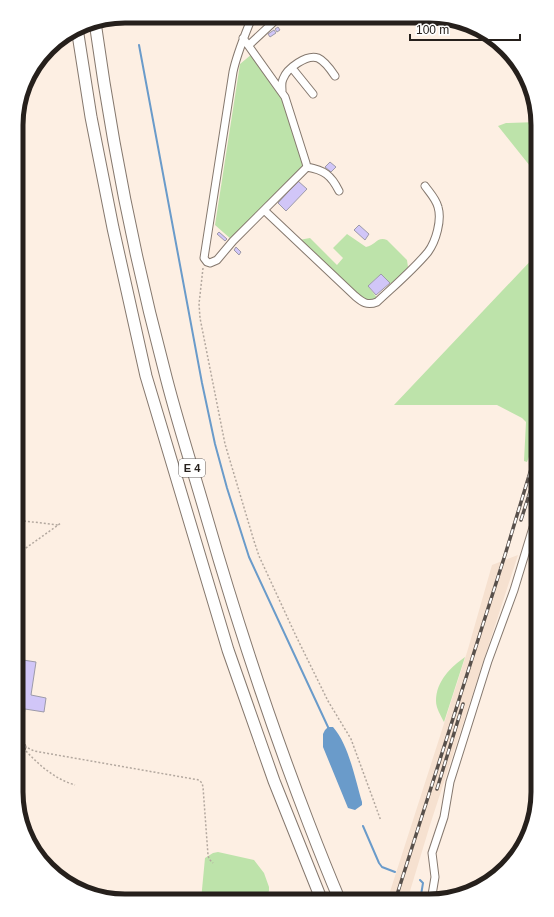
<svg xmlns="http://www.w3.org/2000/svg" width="554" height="917" viewBox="0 0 554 917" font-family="Arial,sans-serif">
	<rect width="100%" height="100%" fill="#fdefe3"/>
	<path fill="#f6e1d0" d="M 518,555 L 430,825 L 407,901 L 387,901 L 468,649 L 492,565 Z"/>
	<path fill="#bde3aa" d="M 252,54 L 283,98 L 304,166 L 232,240 L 215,225 L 240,64 Z
		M 538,122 L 538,176 L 498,126 L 506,123 Z
		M 347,234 L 366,247 C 375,246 377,236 387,240 L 407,260 L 408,267 L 394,283 L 390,283 L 381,274 L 368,286 L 378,299 L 376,300 L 364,300 L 299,240 L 310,238 L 337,265 L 343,258 L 333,248 Z
		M 538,253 L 538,433 L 527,462 L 524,461 L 526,422 L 522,418 L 497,405 L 394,405 Z
		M 465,657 L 444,722 C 441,716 436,708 436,701 C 436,681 451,667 465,657 Z
		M 218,852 L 254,860 L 264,873 L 269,887 L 269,891 L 263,900 L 201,900 L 205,858 L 213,853 Z"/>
	<path fill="#6a9bca" d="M 328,727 L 333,727 C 349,745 355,779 362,802 L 362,805 L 355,810 L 348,808 L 323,747 L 323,734 L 325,730 Z"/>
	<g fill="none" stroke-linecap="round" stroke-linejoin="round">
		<path stroke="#6a9bca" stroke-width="2" d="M 139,45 L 202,383 L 215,444 L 227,488 L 249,557 L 328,727
			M 363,826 L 379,863 L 382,867 L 395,872
			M 420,901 L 423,883 L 420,880"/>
	</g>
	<path fill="#d1c6f8" stroke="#9d9aa9" d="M 289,17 L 292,19 L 288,23 L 285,20 Z
		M 278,27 L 280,30 L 277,32 L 275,29 Z
		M 274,30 L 276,33 L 270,37 L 268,34 Z
		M 330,162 L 336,167 L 331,172 L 325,167 Z
		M 298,181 L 307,189 L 286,211 L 278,203 Z
		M 359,225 L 369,234 L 365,240 L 354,230 Z
		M 219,232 L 227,239 L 225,241 L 217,234 Z
		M 236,247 L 241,252 L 239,255 L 234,250 Z
		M 381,274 L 390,283 L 376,295 L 368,286 Z
		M 23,660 L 36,662 L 31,695 L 46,698 L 44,712 L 25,709 L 23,724 L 16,723 L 16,708 Z"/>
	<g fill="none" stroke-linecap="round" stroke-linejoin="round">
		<defs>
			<path id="minor" d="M 243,38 L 285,97 L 306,163 L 307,167 L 233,241 L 217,260 L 210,263 L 207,262 L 204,258 L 233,72 C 237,53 245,35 252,17
				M 249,45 L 279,17
				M 292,68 L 313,94
				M 282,91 C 282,87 281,83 283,79 C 287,68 307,54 318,58 C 325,61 331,70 335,76
				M 307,167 C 324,170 331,175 339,191
				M 264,210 L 355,296 C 362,302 367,306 377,302 C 394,286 413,270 428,252 C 436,241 442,220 438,207 C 436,199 430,193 425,186
				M 16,746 L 22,747
				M 431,901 L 435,877 L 432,853 L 444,817 L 450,782 L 488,661 L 514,590 L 538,511"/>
			<path id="highway" d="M 95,22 C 111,137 134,256 164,369 C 176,418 192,466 206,515 C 236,619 270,723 309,824 C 319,850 329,875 340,901
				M 77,28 L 91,117 L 113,228 L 146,376 L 228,650 L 274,781 L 322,901"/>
		</defs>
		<use href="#minor" stroke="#85786e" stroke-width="9"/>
		<use href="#highway" stroke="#85786e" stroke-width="13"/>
		<path stroke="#b3a89f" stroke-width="1.5" stroke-dasharray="2 2" stroke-linecap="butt" d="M 203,268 L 199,304 L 200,318 L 225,444 L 254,541 L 259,556 L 296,636 L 328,701 L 351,739 L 381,821
			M 16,520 L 58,525
			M 16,555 L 61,523
			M 28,748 L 34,751 L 199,780 L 202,783 L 203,787 L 208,855 L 209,859 L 213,863
			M 26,751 C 40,766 55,779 75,785"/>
		<use href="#minor" stroke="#fff" stroke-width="7"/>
		<use href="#highway" stroke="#fff" stroke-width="11"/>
		<defs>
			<path id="rail" d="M 521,520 L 538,467
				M 437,789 L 463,704
				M 395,901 L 505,555 L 538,446"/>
		</defs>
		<use href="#rail" stroke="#58504b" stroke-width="3.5"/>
		<use href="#rail" stroke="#fff" stroke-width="2" stroke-dasharray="6" stroke-linecap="butt"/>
	</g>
	<g text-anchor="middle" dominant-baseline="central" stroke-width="3.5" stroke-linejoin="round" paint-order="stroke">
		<rect fill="#fff" stroke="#676360" stroke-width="1" x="179" y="459" width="26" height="18" rx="3"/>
		<g font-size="11" font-weight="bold" fill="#26201c">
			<text x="192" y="468">E 4</text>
		</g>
	</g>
	<path d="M0 0H554V917H0ZM125 23H429A102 102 0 0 1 531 125V792A102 102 0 0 1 429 894H125A102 102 0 0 1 23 792V125A102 102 0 0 1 125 23Z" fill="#fff" fill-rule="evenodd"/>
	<path fill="none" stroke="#26201c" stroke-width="5" d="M125 23H429A102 102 0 0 1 531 125V792A102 102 0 0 1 429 894H125A102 102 0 0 1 23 792V125A102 102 0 0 1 125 23Z"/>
	<path d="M410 34v6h110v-6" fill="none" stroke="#26201c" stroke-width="2"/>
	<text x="416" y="34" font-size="12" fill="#26201c" stroke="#ffffff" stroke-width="3" paint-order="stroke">100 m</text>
</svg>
